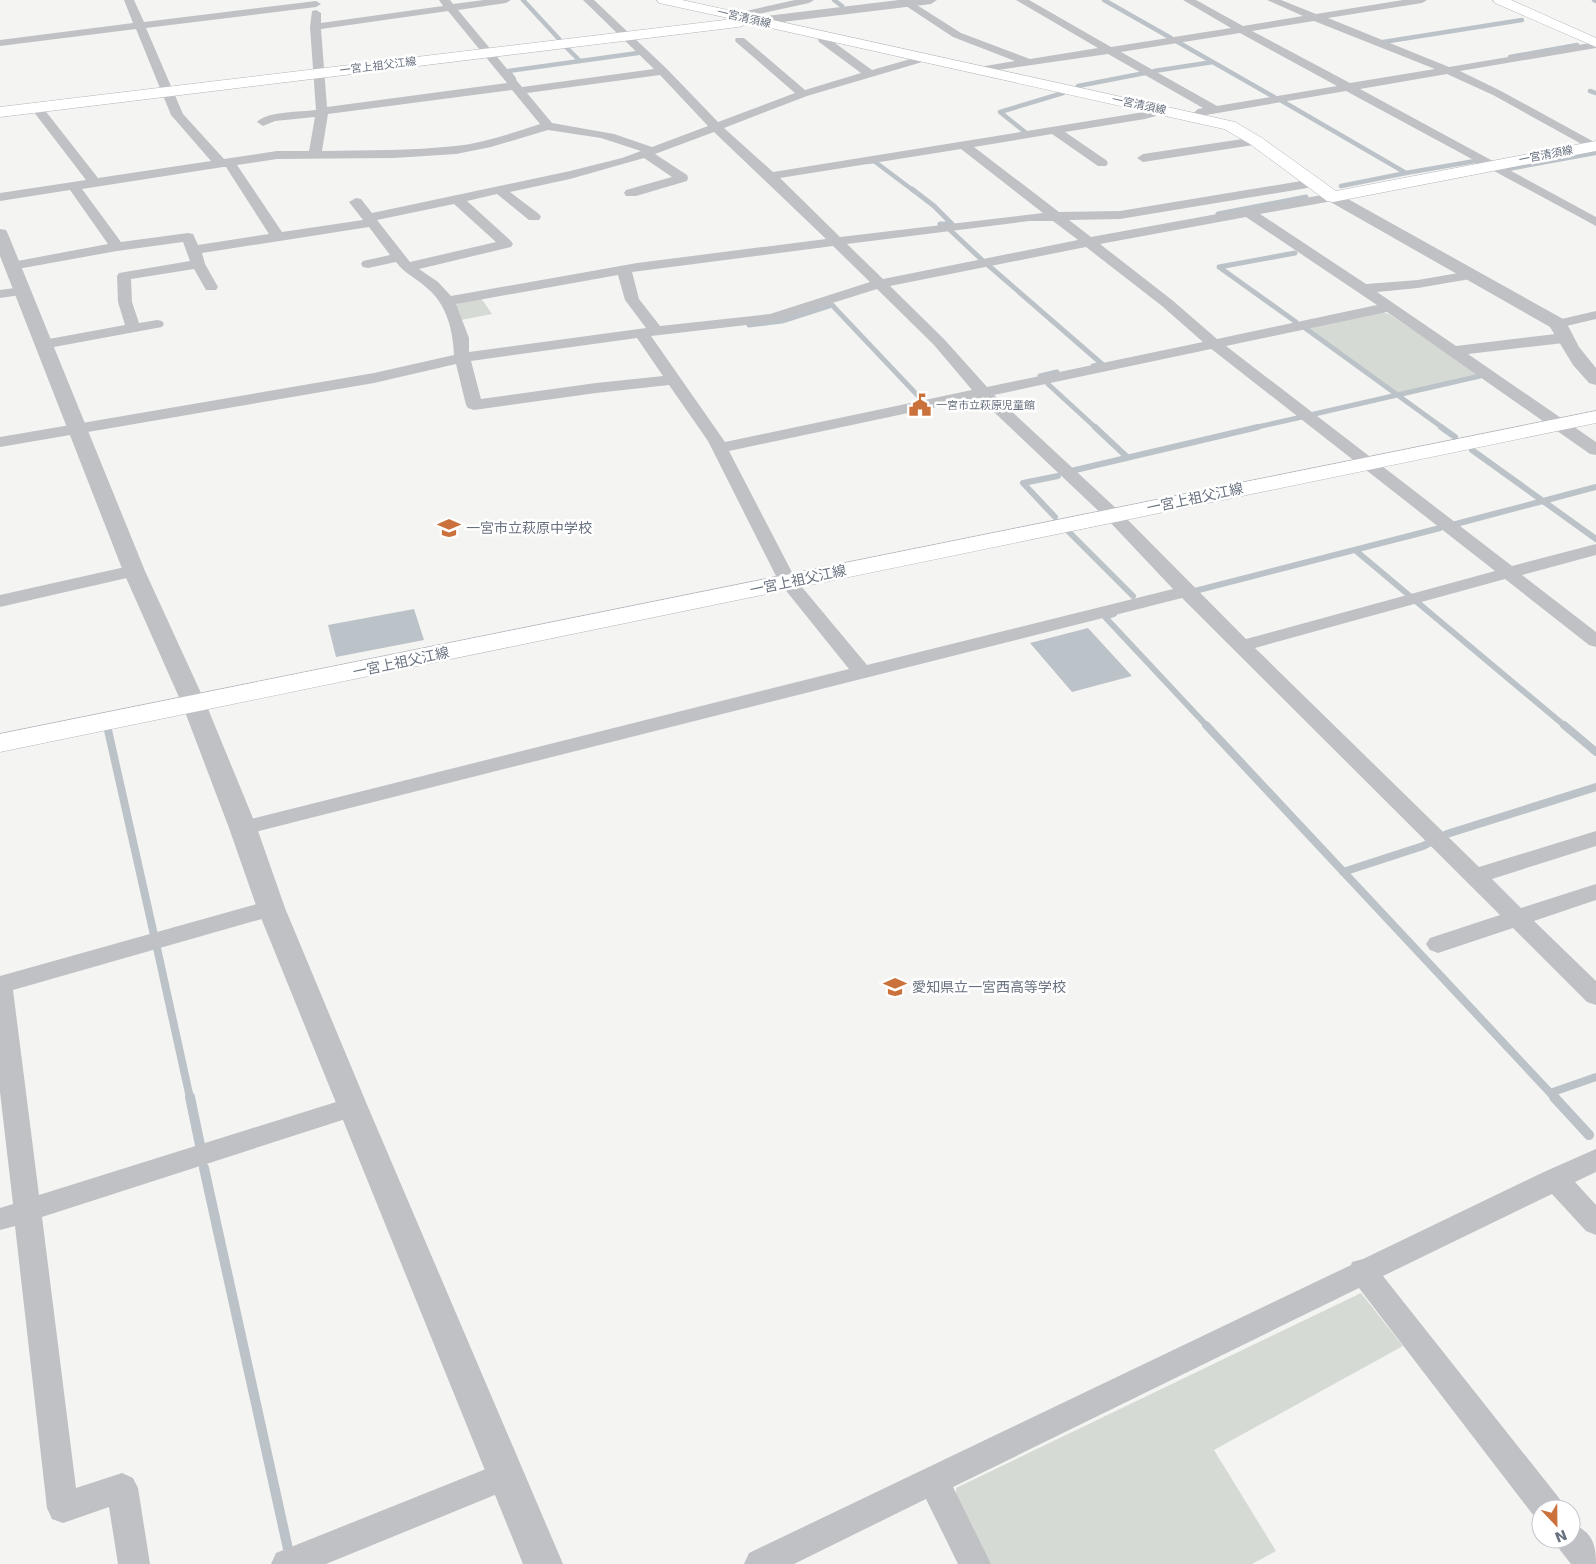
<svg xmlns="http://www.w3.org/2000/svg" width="1596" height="1564" viewBox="0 0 1596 1564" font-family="'DejaVu Sans','Noto Sans JP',sans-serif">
	<rect width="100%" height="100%" fill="#f4f5f2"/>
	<path fill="#d5dbd4" d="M 481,298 L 492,314 L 461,320 L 455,306 L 459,302 Z
		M 1379,312 L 1389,314 L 1479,375 L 1398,394 L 1307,328 Z
		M 1361,1293 L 1403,1346 L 1214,1450 L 1276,1551 L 1252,1564 L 990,1564 L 956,1498 L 956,1488 Z"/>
	<path fill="#bbc2c8" d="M 414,609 L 424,640 L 336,657 L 328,625 Z
		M 1088,628 L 1132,676 L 1072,692 L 1030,643 Z"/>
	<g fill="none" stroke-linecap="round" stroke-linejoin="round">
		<path stroke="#bbc2c8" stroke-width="4.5" d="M 523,0 L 560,40
			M 834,0 L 842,6
			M 1104,0 L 1171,38
			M 1594,0 L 1596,1
			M 1176,41 L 1274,97
			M 1383,42 L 1522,20
			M 567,48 L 580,61
			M 1510,57 L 1577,45
			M 1154,71 L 1213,62
			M 514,79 L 508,71 L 638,53
			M 1078,86 L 1145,73
			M 1590,91 L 1596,93
			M 1282,101 L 1406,173 L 1341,186
			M 1025,132 L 1000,112 L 1063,93
			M 867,162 L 874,161 L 914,191
			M 1508,169 L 1595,153
			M 1406,173 L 1475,161 L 1479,162"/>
		<path stroke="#bbc2c8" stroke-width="5" d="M 912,189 L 934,206 L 952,224 L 940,224
			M 1218,214 L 1306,197
			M 950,230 L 982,260
			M 1295,253 L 1219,267 L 1296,322
			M 988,265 L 1102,364 L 1093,366
			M 749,325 L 782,321 L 832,305 L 921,399
			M 1305,328 L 1443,428
			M 1040,376 L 1057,372
			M 1048,384 L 1096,428
			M 1310,415 L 1480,376
			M 1253,428 L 1302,417"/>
		<path stroke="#bbc2c8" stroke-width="6" d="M 1095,427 L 1127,457
			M 1441,427 L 1455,437
			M 1071,471 L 1258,427
			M 1596,487 L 1543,501 L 1596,539
			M 1055,517 L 1023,483 L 1058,476
			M 1452,525 L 1543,501 L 1472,450
			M 1068,531 L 1133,596
			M 1355,550 L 1565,726
			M 1187,593 L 1440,528
			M 1114,614 L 1105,617 L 1207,726"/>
		<path stroke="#bbc2c8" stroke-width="8" d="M 1206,725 L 1555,1098
			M 1564,725 L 1596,752
			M 108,730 L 154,935
			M 1343,872 L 1423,846 L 1447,834 L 1596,787
			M 157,948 L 190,1098
			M 1550,1093 L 1596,1077"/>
		<path stroke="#bbc2c8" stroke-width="10" d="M 190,1097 L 200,1145
			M 1554,1097 L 1589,1135
			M 204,1168 L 288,1549"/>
		<defs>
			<path id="secondary" d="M 657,0 L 682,0 L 1235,122 L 1262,138 L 1336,191 L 1596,141 L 1596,151 L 1333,202 L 1327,201 L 1250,144 L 1224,129 L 744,22 L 743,26 L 738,27 L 0,117 L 0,107 L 733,19 L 659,3 Z
				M 1596,411 L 1596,423 L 0,752 L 0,734 Z"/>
			<path id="trunk" d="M 1493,0 L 1511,0 L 1596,38 L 1596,47 L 1495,3 Z"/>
		</defs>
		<use href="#secondary" stroke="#b3b6bb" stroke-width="1"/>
		<use href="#trunk" stroke="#b2b4b7" stroke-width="1"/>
		<path fill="#bfc1c5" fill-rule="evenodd" d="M 124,0 L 134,0 L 144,22 L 316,1 L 321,4 L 316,7 L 146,28 L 183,114 L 224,159 L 277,151 L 309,151 L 315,117 L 275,121 L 263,126 L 257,122 C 267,111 301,112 316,110 L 310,27 L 312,11 L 316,10 L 321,13 L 321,23 L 443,6 L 439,0 L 450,0 L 453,4 L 484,0 L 511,0 L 506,3 L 458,10 L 522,87 L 654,69 L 583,0 L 594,0 L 667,69 L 718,122 L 795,93 L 736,42 L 735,40 L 736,38 L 744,38 L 805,90 L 861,73 L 819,42 L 816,35 L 817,33 L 825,33 L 828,38 L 872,70 L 921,56 L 929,56 L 931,58 L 929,60 L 807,96 L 724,128 L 773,172 L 1144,112 L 1163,106 L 1169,110 L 1167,113 L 1145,119 L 1065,132 L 1106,160 L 1108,163 L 1106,166 L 1098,166 L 1052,134 L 974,147 L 1059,212 L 1120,211 L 1313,179 L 1318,180 L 1319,183 L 1318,186 L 1313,187 L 1120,219 L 1069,220 L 1091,237 L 1333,193 L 1340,197 L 1338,200 L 1260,214 L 1366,284 L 1418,280 L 1470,271 L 1475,272 L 1477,275 L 1475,278 L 1470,279 L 1418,288 L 1377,292 L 1456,346 L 1564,333 L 1569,335 L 1572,338 L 1569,341 L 1564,343 L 1468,354 L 1596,442 L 1596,455 L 1590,454 L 1387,312 L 1226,346 L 1512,566 L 1596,544 L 1596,555 L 1522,575 L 1596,632 L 1596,647 L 1589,645 L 1505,579 L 1255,648 L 1479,867 L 1596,831 L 1596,846 L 1492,879 L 1521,908 L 1596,884 L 1596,900 L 1534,921 L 1596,981 L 1596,1005 L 1587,1002 L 1513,928 L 1438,953 L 1430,950 L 1426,944 L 1430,938 L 1500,915 L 1182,598 L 243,835 L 235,833 L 232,828 L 235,823 L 243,821 L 849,669 L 779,582 L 708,441 L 669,385 L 596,393 L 474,410 L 468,408 L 466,405 L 456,364 L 374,383 L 0,447 L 0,437 L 374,373 L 454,355 C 453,331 447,305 428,289 C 418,279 405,274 396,262 L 368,268 L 363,267 L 361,264 L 363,261 L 390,255 L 369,227 L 202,253 L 205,264 L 218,287 L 216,290 L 206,290 L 194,269 L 131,279 L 132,302 L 139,323 L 157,320 L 162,321 L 164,324 L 162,327 L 43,349 L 38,347 L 35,344 L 38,341 L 125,325 L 118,302 L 117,276 L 119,273 L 190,261 L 183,242 L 117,251 L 12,270 L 7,269 L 5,266 L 7,263 L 12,262 L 108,244 L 70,190 L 0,201 L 0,193 L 86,180 L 30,107 L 32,104 L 40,104 L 98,178 L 211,161 L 171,115 L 136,29 L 0,46 L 0,40 L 133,23 ZM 448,11 L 507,83 L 327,107 L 321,29 ZM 660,75 L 708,126 L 652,147 L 614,134 L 552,123 L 527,93 ZM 512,90 L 540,124 C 512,133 484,143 455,146 C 411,151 366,150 322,151 L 328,114 ZM 548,130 L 601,138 L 641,151 L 622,158 L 570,171 L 372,213 L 361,199 L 356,198 L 349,202 L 363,220 L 282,232 L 237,165 L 277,159 L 394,158 L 456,154 L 491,147 ZM 714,132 L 826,239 L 637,263 L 451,296 L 438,282 L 419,269 L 511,247 L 513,244 L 511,241 L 467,201 L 497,194 L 529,220 L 539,220 L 541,217 L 539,214 L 510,192 L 570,179 L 644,158 L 672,177 L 626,190 L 624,193 L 626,196 L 636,196 L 687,181 L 688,178 L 687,175 L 655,154 ZM 961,149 L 1043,213 L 840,237 L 780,178 ZM 223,167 L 226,167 L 269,234 L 198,245 L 193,234 L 188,233 L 121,242 L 82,189 ZM 454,204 L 496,242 L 410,262 L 377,220 ZM 1246,217 L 1377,305 L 1217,339 L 1172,300 L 1100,244 ZM 1029,221 L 1053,221 L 1078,240 L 883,279 L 847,244 ZM 833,246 L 870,282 L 770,314 L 660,326 L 639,299 L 632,272 ZM 1086,247 L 1162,306 L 1203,342 L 987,387 L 944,339 L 890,286 ZM 618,275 L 625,300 L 646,328 L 469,352 L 469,338 L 456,304 ZM 877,289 L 934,345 L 972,390 L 725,442 L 651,336 L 772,322 ZM 637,338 L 663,376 L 596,383 L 481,399 L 471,361 ZM 1211,349 L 1214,351 L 1495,571 L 1246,639 L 1119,511 L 994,395 ZM 979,398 L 1107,519 L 1173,589 L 867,665 L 796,580 L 729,451 Z
			M 795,0 L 814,0 L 809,3 L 736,19 L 731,16 L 732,14 Z
			M 897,0 L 909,0 L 961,33 L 1030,59 L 1098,48 L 1016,0 L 1029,0 L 1111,47 L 1231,28 L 1183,0 L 1196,0 L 1243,26 L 1303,16 L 1267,0 L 1281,0 L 1316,14 L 1403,0 L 1427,0 L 1422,3 L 1328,18 L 1449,67 L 1596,42 L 1596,48 L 1460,71 L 1501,91 L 1596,143 L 1596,152 L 1493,95 L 1447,74 L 1360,89 L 1596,217 L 1596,226 L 1346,91 L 1206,115 L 1195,121 L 1189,117 L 1198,109 L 1203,108 L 1108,54 L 977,73 L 973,72 L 971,70 L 973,68 L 1015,61 L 953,37 ZM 1314,21 L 1435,69 L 1350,83 L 1252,31 ZM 1240,33 L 1337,86 L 1217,106 L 1121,52 Z
			M 1256,137 L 1262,141 L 1260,144 L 1143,162 L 1137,158 L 1143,154 Z
			M 22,287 L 27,288 L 29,291 L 27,294 L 0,298 L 0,290 Z
			M 1596,311 L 1596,319 L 1558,328 L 1553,327 L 1551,324 L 1553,321 Z
			M 134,565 L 140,567 L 143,571 L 140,575 L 0,607 L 0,595 Z
			M 271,900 L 279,902 L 282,908 L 279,914 L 13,990 L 39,1195 L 352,1097 L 361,1100 L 365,1107 L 361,1114 L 42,1217 L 76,1488 L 122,1473 L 133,1478 L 138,1488 L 150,1564 L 118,1564 L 109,1507 L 63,1523 L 52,1519 L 47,1508 L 15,1226 L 0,1230 L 0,1208 L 13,1204 L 0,1092 L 0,976 Z
			M 1596,1149 L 1596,1172 L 1575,1182 L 1596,1205 L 1596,1235 L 1586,1231 L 1552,1194 L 1383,1276 L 1559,1498 L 1564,1509 L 1541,1509 L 1541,1521 L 1537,1520 L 1359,1288 L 953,1487 L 991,1564 L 958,1564 L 926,1499 L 794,1564 L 744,1564 L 749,1553 L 1351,1265 L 1352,1262 L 1363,1259 L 1546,1171 Z
			M 506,1461 L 517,1466 L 521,1476 L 517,1486 L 326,1564 L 271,1564 L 276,1553 Z
			M 1571,1523 C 1592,1532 1596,1543 1596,1564 L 1571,1564 L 1560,1550 L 1555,1539 L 1571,1539 Z"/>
		<path fill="#bfc1c5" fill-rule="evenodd" d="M 899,0 L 937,0 L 931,4 L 757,25 L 750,21 L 757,17 Z
			M 1333,192 L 1339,194 L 1565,320 L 1579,347 L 1596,368 L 1596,385 L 1589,383 L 1573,365 L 1550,327 L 1327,200 L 1325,197 L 1327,194 Z
			M 0,229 L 6,230 L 8,234 L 145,571 L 206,704 L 257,828 L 285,908 L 368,1107 L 563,1564 L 523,1564 L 257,908 L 229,828 L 182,704 L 123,571 L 0,256 Z"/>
		<use href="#secondary" fill="#fff" fill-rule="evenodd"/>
		<use href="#trunk" fill="#fff" fill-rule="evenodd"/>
	</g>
	<defs>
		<symbol id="civic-bare" viewBox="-9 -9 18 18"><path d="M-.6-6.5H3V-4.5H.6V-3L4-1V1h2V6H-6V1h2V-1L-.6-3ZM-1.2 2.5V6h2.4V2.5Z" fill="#cb723c" stroke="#fff" stroke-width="2.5" paint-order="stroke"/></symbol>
		<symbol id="school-bare" viewBox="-9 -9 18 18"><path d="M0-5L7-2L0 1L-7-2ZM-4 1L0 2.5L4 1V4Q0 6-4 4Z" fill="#cb723c" stroke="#fff" stroke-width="2.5" paint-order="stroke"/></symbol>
	</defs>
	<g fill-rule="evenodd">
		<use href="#civic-bare" x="904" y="389" width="32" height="32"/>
		<use href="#school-bare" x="433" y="512" width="32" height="32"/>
		<use href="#school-bare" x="879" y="971" width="32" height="32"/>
	</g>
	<g text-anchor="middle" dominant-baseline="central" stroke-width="5" stroke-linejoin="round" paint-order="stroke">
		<g font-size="11" fill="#68717f" stroke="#fff">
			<text transform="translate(744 18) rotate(13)">一宮清須線</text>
			<text transform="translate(378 66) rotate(-7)">一宮上祖父江線</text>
			<text transform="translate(1139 105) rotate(12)">一宮清須線</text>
			<text transform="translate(1546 155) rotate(-11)">一宮清須線</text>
		</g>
		<g font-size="11" fill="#68717f" stroke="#fff" text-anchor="start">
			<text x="936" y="405">一宮市立萩原児童館</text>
		</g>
		<g font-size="14" fill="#68717f" stroke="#fff">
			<text transform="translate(1195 498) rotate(-12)">一宮上祖父江線</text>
			<text transform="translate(798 580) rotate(-12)">一宮上祖父江線</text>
			<text transform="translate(401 662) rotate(-12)">一宮上祖父江線</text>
		</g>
		<g font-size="14" fill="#68717f" stroke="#fff" text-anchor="start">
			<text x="466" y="528">一宮市立萩原中学校</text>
			<text x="912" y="987">愛知県立一宮西高等学校</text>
		</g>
	</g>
	<g transform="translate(1556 1524) rotate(158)"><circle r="24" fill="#ffffff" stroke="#c3c6cc"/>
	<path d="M0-4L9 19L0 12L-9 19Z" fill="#cb723c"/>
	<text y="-8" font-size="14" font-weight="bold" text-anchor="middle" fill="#68717f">N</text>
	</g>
</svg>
